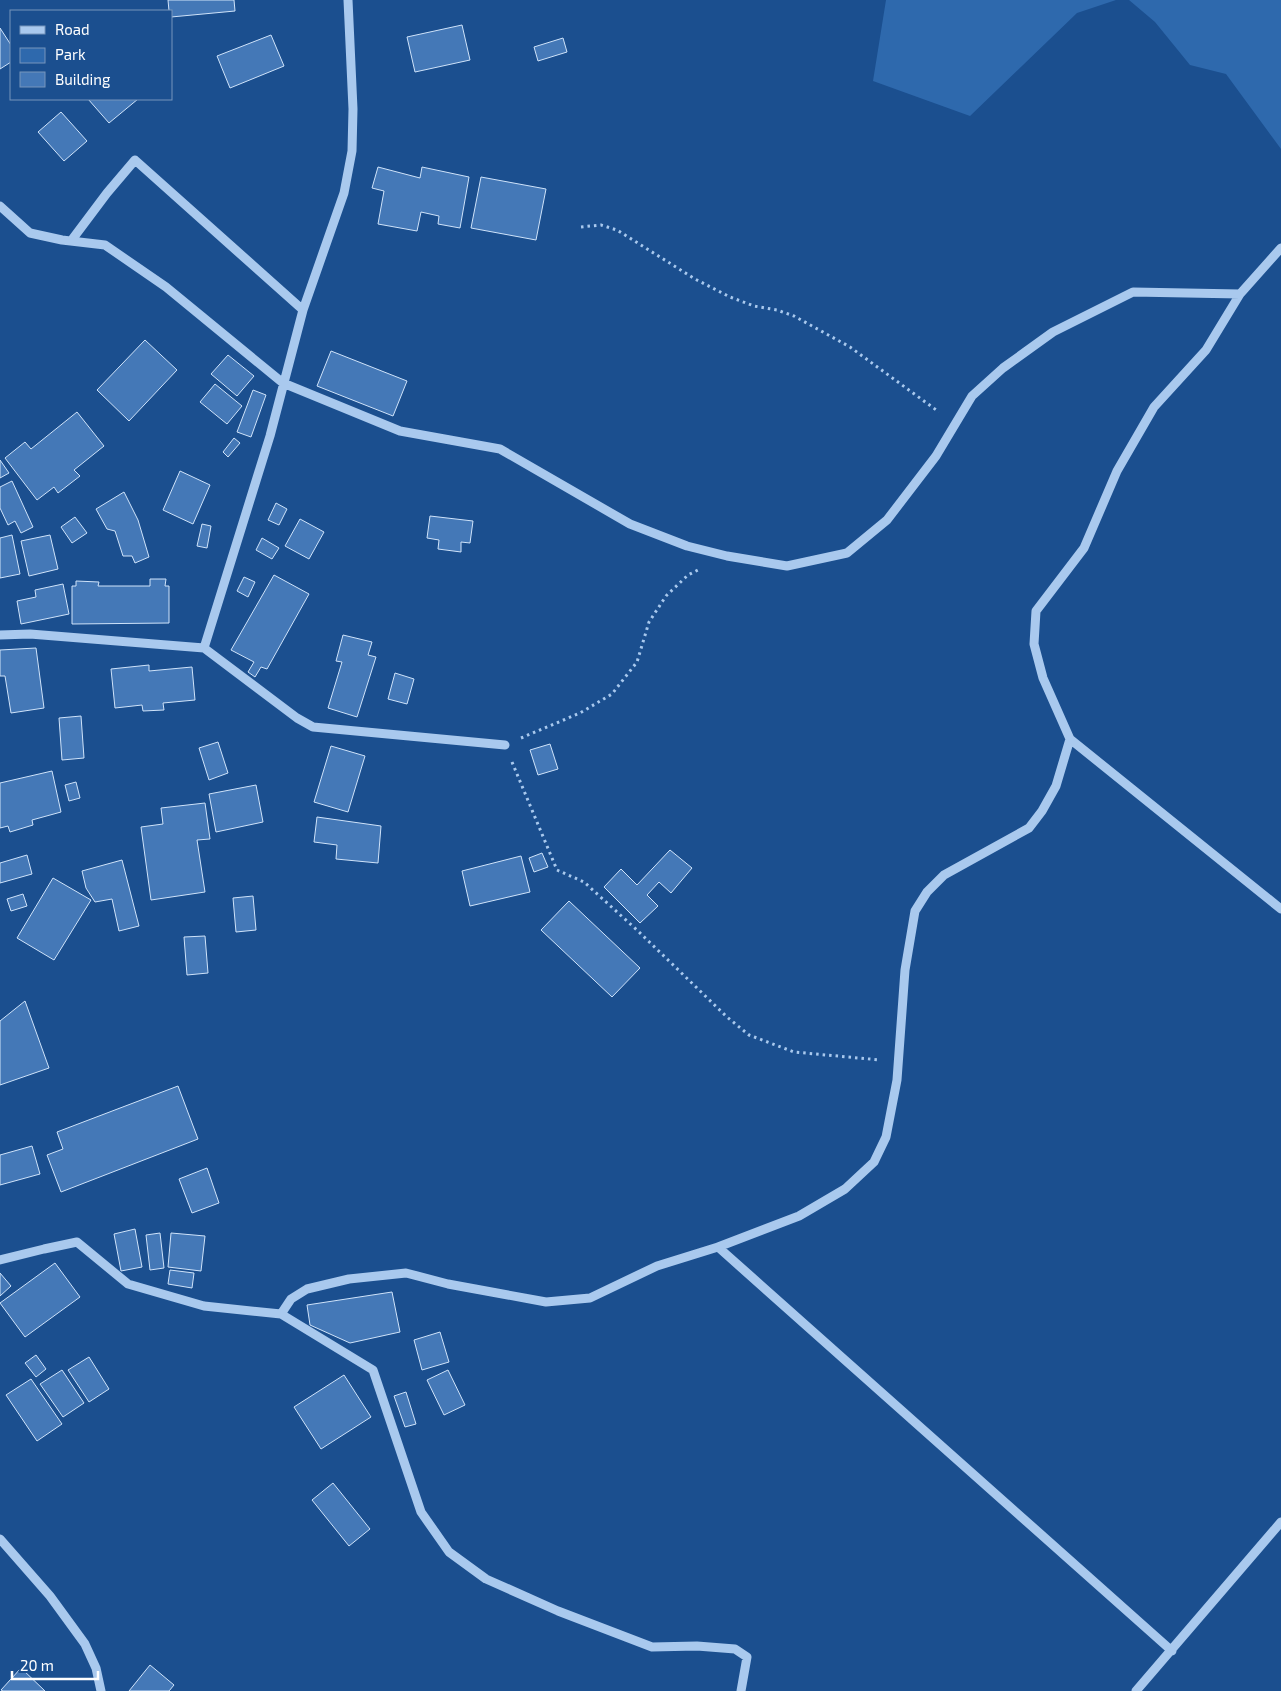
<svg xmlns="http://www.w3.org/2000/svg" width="1281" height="1691" viewBox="0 0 1281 1691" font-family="'Exo 2',sans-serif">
	<rect width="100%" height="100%" fill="#1b4f8f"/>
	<path fill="#2e69ad" d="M 886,0 L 1116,0 L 1077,13 L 970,116 L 873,81 Z
		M 1129,0 L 1281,0 L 1281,149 L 1226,74 L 1190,65 L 1155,22 Z"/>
	<path fill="#4478b7" stroke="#cfe3fa" d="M 168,0 L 234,0 L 235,11 L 171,17 L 171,11 L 169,11 Z
		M 462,25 L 470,60 L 415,72 L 407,37 Z
		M 0,28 L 11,45 L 11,62 L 0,69 Z
		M 271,35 L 284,66 L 230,88 L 217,56 Z
		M 563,38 L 567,52 L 538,61 L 534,47 Z
		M 88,99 L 138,99 L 109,123 Z
		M 61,112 L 87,141 L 64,161 L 38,132 Z
		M 378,167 L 420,178 L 422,167 L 469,177 L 460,228 L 438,224 L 439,216 L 421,212 L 417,231 L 378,224 L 384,191 L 372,188 Z
		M 481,177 L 546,189 L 536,240 L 471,228 Z
		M 145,340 L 177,370 L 129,421 L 97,390 Z
		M 331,351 L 407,381 L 393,416 L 317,386 Z
		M 228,355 L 254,376 L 237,396 L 211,374 Z
		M 215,384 L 242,406 L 227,424 L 200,402 Z
		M 253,390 L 266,395 L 251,437 L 237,432 Z
		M 77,412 L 104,446 L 74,470 L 80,476 L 58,493 L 54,487 L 37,500 L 5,458 L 25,442 L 31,449 Z
		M 234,438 L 240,443 L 228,457 L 223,452 Z
		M 0,460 L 9,473 L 0,478 Z
		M 180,471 L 210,485 L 193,524 L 163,510 Z
		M 12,481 L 33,527 L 21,533 L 15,521 L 8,525 L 0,508 L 0,487 Z
		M 124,492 L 138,520 L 149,557 L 135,563 L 132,556 L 123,556 L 115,531 L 107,529 L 96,509 Z
		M 276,503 L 287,509 L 279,525 L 268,520 Z
		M 430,516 L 473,521 L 470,543 L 461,542 L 461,552 L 438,549 L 439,540 L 427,538 Z
		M 75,517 L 87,533 L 72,543 L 61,527 Z
		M 300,519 L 324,532 L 309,559 L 285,546 Z
		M 202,524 L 211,526 L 207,548 L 197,546 Z
		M 12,535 L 20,574 L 0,578 L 0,538 Z
		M 50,535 L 58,569 L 29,576 L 21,541 Z
		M 262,538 L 279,548 L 272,559 L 256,550 Z
		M 274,575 L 309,594 L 267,669 L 261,667 L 255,677 L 248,672 L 254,662 L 231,650 Z
		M 244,577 L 255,582 L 248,597 L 237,591 Z
		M 150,579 L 166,579 L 165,586 L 169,586 L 169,623 L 72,624 L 72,586 L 76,586 L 76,581 L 99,582 L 98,586 L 150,586 Z
		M 63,584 L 69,614 L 21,624 L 17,601 L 36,597 L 35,590 Z
		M 343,635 L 372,642 L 368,655 L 376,657 L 357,717 L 328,708 L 342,662 L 336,661 Z
		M 36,648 L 44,708 L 11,713 L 5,676 L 0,676 L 0,650 Z
		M 149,665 L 149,671 L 192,667 L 195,700 L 163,703 L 164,710 L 143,711 L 142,705 L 115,708 L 111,669 Z
		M 395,673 L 414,679 L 407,704 L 388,699 Z
		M 81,716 L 84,758 L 62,760 L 59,718 Z
		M 218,742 L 228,773 L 209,780 L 199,748 Z
		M 550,744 L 558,769 L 538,775 L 530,750 Z
		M 331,746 L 365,756 L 348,812 L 314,802 Z
		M 52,771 L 61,812 L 32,820 L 33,825 L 10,832 L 8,826 L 0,828 L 0,783 Z
		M 76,782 L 80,798 L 69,801 L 65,785 Z
		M 256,785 L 263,822 L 216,832 L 209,794 Z
		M 205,803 L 210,839 L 197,840 L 205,892 L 151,900 L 141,827 L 163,824 L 161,808 Z
		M 317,817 L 381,826 L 378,863 L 336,859 L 337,845 L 314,842 Z
		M 670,850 L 692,868 L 671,893 L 659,882 L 647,895 L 658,906 L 640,923 L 604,887 L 621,869 L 637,885 Z
		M 542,853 L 548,867 L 534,872 L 529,858 Z
		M 27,855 L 32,874 L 0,883 L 0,863 Z
		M 521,856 L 530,892 L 470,906 L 462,871 Z
		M 122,860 L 139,926 L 119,931 L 112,899 L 95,902 L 86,888 L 82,871 Z
		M 53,878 L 91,900 L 54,960 L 17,938 Z
		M 23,894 L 27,906 L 11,911 L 7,899 Z
		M 253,896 L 256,930 L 236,932 L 233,898 Z
		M 569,901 L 640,968 L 612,997 L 541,930 Z
		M 205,936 L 208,973 L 187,975 L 184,937 Z
		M 25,1001 L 49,1068 L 0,1085 L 0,1021 Z
		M 178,1086 L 198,1139 L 61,1192 L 47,1155 L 63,1149 L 57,1132 Z
		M 32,1146 L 40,1174 L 0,1185 L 0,1155 Z
		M 207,1168 L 219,1203 L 192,1213 L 179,1179 Z
		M 135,1229 L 142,1267 L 121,1271 L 114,1234 Z
		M 160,1233 L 164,1268 L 150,1270 L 146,1235 Z
		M 171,1233 L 205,1236 L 201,1271 L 168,1267 Z
		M 55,1263 L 80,1297 L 25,1337 L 0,1303 Z
		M 170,1270 L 194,1273 L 192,1288 L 168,1284 Z
		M 0,1273 L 11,1286 L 0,1296 Z
		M 392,1292 L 400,1332 L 350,1343 L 310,1325 L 307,1305 Z
		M 440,1332 L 449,1362 L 422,1370 L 414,1340 Z
		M 36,1355 L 46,1369 L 36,1377 L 25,1363 Z
		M 89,1357 L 109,1389 L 89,1402 L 68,1370 Z
		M 62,1370 L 84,1403 L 63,1417 L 40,1384 Z
		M 448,1370 L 465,1405 L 444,1415 L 427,1380 Z
		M 344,1375 L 371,1417 L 321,1449 L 294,1407 Z
		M 31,1379 L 62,1424 L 37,1441 L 6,1395 Z
		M 406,1392 L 416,1424 L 405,1427 L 394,1396 Z
		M 333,1483 L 370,1529 L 349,1546 L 312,1500 Z
		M 150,1665 L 174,1685 L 169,1691 L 129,1691 Z
		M 21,1668 L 45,1691 L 3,1691 L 1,1690 Z"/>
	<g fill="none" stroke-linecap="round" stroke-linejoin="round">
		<path stroke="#a9c9ee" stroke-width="3" stroke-dasharray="2.5 4" stroke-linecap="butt" d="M 581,227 L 601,225 L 617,230 L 695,279 L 730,297 L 754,306 L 777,310 L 794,316 L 850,347 L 939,412
			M 521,738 L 580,713 L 612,694 L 637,662 L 649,622 L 666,596 L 688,575 L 698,570
			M 512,762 L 557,870 L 584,882 L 638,931 L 727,1017 L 749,1035 L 794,1052 L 880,1060"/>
		<path stroke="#a9c9ee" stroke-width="9" d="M 0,206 L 30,233 L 62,240 L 105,245 L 166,287 L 283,383 L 400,431 L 500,449 L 630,524 L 687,546 L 727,556 L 787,566 L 847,553 L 887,520 L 936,456 L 972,396 L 1003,368 L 1053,332 L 1133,292 L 1240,294
			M 71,241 L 107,193 L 135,160 L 303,310
			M 1281,248 L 1240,294 L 1206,350 L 1154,407 L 1117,471 L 1084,548 L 1036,611 L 1034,644 L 1043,678 L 1070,739 L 1281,909
			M 0,635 L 30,634 L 204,648 L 270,436 L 303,310 L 344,193 L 352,151 L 353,109 L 348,0
			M 204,648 L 297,718 L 313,727 L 505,745
			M 718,1247 L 799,1216 L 845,1189 L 874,1162 L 886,1137 L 897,1080 L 905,970 L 915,911 L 927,892 L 944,875 L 1029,828 L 1042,811 L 1056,786 L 1070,739
			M 0,1260 L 44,1249 L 77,1242 L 128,1284 L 204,1306 L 281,1314 L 291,1299 L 307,1289 L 349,1279 L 406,1273 L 448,1284 L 546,1302 L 590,1298 L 657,1266 L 718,1247 L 1172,1651
			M 281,1314 L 373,1370 L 421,1512 L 449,1552 L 486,1579 L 558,1611 L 652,1647 L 697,1646 L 735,1649 L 747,1657 L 741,1691
			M 0,1539 L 50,1596 L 85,1644 L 96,1668 L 101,1691
			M 1136,1691 L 1281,1522"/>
	</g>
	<rect x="10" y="10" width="162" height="90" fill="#1b4f8f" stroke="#7695bc"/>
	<rect x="20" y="26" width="25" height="8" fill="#a9c9ee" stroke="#7695bc"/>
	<text x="55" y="35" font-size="15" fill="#ffffff">Road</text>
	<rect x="20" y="48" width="25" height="15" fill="#2e69ad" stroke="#7695bc"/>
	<text x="55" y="60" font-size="15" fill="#ffffff">Park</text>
	<rect x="20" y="72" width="25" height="15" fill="#4478b7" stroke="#7695bc"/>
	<text x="55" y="85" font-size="15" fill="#ffffff">Building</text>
	<path d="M12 1671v8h86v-8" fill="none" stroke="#ffffff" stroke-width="2.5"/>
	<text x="20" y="1671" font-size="15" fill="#ffffff" stroke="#1b4f8f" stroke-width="4" paint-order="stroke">20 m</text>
</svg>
